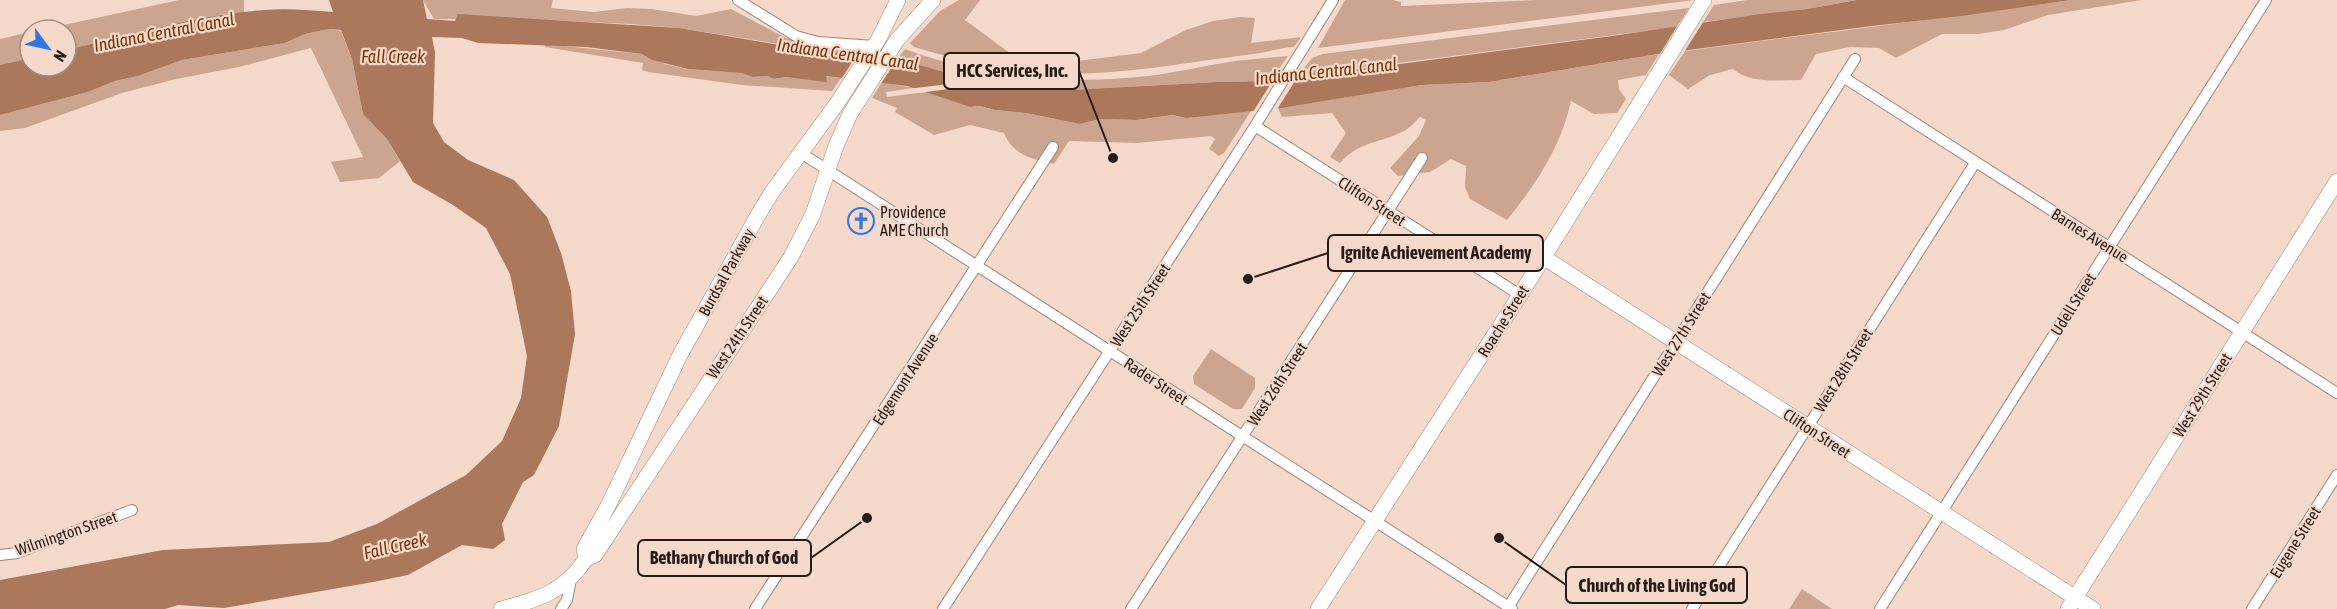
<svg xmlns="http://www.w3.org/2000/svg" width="2337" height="609" viewBox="0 0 2337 609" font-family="'Asap Condensed',sans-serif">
	<rect width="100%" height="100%" fill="#f5d9ca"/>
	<path fill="#cca590" d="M 179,0 L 244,0 L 244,13 L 225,14 L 66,50 L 66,30 L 41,30 Z
		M 423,0 L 553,0 L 551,8 L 594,12 L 627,8 L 652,9 L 696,16 L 731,9 L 786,38 L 805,43 L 858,49 L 855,56 L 679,28 L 629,24 L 524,19 L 434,19 Z
		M 959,0 L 980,0 L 965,20 L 1029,67 L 1141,53 L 1186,30 L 1213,21 L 1240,17 L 1255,18 L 1251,43 L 1301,37 L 1294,47 C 1280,48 1267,52 1253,54 C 1188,62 1114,77 1049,73 C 1003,70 958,60 914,47 L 910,43 L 940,11 Z
		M 1345,0 L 1393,0 L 1401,2 L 1401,6 L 1535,0 L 1694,0 L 1318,48 Z
		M 1747,0 L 1857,0 L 1807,9 L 1703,22 L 1714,5 Z
		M 2071,0 L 2142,0 L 2048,15 L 2004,30 L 1978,34 L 1942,34 L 1896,58 L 1879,48 L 1850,47 L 1816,54 L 1801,80 C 1778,80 1751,84 1733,69 L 1710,75 L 1688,89 L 1669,75 L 1685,51 C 1814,34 1943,18 2071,0 Z
		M 1689,8 L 1677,27 L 1298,76 L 1312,58 L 1323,54 Z
		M 329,29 L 341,31 L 352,59 L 363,114 L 387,139 L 400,161 L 379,178 L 340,182 L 331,162 L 363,157 L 311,48 L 239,67 L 176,79 L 122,93 L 25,128 L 0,131 L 0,115 L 88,92 L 115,81 L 138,76 L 182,60 L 285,43 L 305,34 Z
		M 30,32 L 30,58 L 0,65 L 0,39 Z
		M 544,44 L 642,54 L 665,64 L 688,69 L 741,73 L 753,77 L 767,76 L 774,79 L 785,77 L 827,81 L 825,76 L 841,78 L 832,91 L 742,85 L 648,72 L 642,70 L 643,63 L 545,47 Z
		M 905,49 C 982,78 1066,85 1148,76 C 1175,73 1202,66 1229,62 C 1248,59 1268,58 1288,56 L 1271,80 L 1266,81 L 1218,82 L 1069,90 L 988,84 L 993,83 L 992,79 L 973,81 L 896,61 Z
		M 1659,54 L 1646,75 L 1618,80 L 1619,89 L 1626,99 L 1617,113 L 1594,114 L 1571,101 C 1561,147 1536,184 1507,220 L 1470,199 L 1465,187 L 1466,166 L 1451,159 L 1430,172 L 1398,176 L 1390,168 L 1419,136 L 1426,120 L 1420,117 C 1415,122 1409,129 1402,132 C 1377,144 1360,141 1340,163 L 1330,157 L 1346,133 L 1332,113 L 1282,117 L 1278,108 L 1422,85 L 1489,82 Z
		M 882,82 L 914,88 L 886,92 L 887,97 L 926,92 L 970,107 L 980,106 L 995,110 L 1026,113 L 1080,124 L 1100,119 L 1137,120 L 1172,115 L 1186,118 L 1251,111 L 1224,153 L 1219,156 L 1209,149 L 1215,139 L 1211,136 L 1137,143 L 1069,141 L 1054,164 C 1032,159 1013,155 1004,133 L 970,125 L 934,135 L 895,112 L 897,108 L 872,98 Z
		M 1211,349 L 1255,378 L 1255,388 L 1242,409 L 1233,409 L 1194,384 L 1193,376 Z
		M 1802,589 L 1832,609 L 1789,609 Z"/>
	<path fill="#ac785c" d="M 329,0 L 423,0 L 427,19 L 455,21 L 458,14 L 679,28 L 786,46 L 904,61 L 988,84 L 1069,90 L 1218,82 L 1266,81 L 1320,72 L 1377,67 L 1612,36 L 1761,14 L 1807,9 L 1857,0 L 2071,0 L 1961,16 L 1872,26 L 1658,54 L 1489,82 L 1422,85 L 1281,108 L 1207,116 L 1186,118 L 1172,115 L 1137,120 L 1100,119 L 1080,124 L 1026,113 L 995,110 L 980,106 L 970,107 L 907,86 L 826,76 L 827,82 L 785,77 L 774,79 L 767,76 L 753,77 L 741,73 L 688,69 L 652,60 L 642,54 L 586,47 L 478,43 L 462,38 L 432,37 L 435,53 L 433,123 L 444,142 L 468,160 L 514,180 L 547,217 L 561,253 L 571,291 L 575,334 L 559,426 L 534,475 L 523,482 L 502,524 L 505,540 L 493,549 L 462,545 L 408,575 L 373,582 L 224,608 L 178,605 L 165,609 L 0,609 L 0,580 L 163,550 L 329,542 L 377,524 L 466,475 L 502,441 L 521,398 L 527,356 L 510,274 L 486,228 L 453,205 L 413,182 L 387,139 L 363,114 L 352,59 L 341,30 L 329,29 L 305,34 L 285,43 L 182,60 L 138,76 L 115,81 L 88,92 L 0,115 L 0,65 L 30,58 L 30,66 L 66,66 L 66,50 C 131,35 198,15 264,10 C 287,8 310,10 333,12 Z"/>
	<path fill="#f5d9ca" d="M 1705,19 L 1683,54 L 1658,57 L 1679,23 Z
		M 858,53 L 875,55 L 898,58 L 880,85 L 840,81 Z
		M 1300,73 L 1276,111 L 1251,115 L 1275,77 Z
		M 982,80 L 993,83 L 919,93 L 907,89 Z"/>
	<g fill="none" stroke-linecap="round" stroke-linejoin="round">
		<defs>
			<path id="street" d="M 738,0 L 796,36 L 818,42 L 874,46
				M 1843,77 L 2337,393
				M 1255,126 L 1520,295
				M 801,153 L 1512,609
				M 0,555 L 17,553 L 132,510
				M 561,609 L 567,600 L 571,579
				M 755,609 L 1053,147
				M 943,609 L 1255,126 L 1333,0
				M 1131,609 L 1422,158
				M 1507,609 L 1855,59
				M 1692,609 L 1975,163
				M 1880,609 L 2266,0
				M 2252,609 L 2337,475"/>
			<path id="secondary" d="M 1543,257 L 2093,609
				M 586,559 L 595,555 L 791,257 L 813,214 L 836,146 L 850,114 L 897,40 L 933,0
				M 586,559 L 584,549 L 608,506 L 680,355 L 758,215 L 772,192 L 838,102 L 878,40 L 898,0
				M 501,609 C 539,599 563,593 586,559
				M 1318,609 L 1520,295 L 1704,0
				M 2068,609 L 2337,181"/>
		</defs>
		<use href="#street" stroke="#a08679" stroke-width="12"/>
		<use href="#secondary" stroke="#a08679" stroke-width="16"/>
		<use href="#street" stroke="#fff" stroke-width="10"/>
		<use href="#secondary" stroke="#fff" stroke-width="15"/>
	</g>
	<defs>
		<symbol id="church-ring" viewBox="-11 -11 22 22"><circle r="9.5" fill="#f5d9ca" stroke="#3077e4" stroke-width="1.5"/><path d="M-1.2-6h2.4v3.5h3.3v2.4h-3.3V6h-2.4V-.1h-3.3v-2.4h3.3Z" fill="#3077e4"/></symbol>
	</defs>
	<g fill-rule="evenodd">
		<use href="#church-ring" x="846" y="206" width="30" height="30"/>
	</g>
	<g text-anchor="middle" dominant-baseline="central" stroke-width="4.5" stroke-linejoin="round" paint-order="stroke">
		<g font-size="16" fill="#261c16" stroke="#f5d9ca">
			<text transform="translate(1372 201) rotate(33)">Clifton Street</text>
			<text transform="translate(2090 235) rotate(32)">Barnes Avenue</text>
			<text transform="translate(726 272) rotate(-61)">Burdsal Parkway</text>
			<text transform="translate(2073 304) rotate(-58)">Udell Street</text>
			<text transform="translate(1140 305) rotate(-57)">West 25th Street</text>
			<text transform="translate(1503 321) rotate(-58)">Roache Street</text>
			<text transform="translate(1681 334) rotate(-58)">West 27th Street</text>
			<text transform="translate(737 337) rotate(-56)">West 24th Street</text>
			<text transform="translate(1843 370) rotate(-58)">West 28th Street</text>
			<text transform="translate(905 379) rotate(-57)">Edgemont Avenue</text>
			<text transform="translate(1156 381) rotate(33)">Rader Street</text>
			<text transform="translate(1277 384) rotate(-57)">West 26th Street</text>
			<text transform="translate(2202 395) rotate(-58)">West 29th Street</text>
			<text transform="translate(1817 433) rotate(33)">Clifton Street</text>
			<text transform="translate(66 533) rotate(-19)">Wilmington Street</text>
			<text transform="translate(2295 542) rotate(-58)">Eugene Street</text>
		</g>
		<g font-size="16" fill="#261c16" stroke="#f5d9ca" text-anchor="start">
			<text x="880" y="212">Providence<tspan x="880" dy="18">AME Church</tspan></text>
		</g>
		<g font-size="18" font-style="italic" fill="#773404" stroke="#f5d9ca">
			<text transform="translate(164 32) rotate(-11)">Indiana Central Canal</text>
			<text transform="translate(848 54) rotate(8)">Indiana Central Canal</text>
			<text x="393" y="56">Fall Creek</text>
			<text transform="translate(1326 71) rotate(-6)">Indiana Central Canal</text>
			<text transform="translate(395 546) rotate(-13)">Fall Creek</text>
		</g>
	</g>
	<path fill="none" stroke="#261c16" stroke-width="2" d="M1113 158L1079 71M1248 279L1328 253M867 518L811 558M1499 538L1566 585"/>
	<g fill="#261c16" stroke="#f5d9ca" stroke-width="2">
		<circle cx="1113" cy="158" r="6"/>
		<circle cx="1248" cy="279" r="6"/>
		<circle cx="867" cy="518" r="6"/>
		<circle cx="1499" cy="538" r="6"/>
	</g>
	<g fill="#f5d9ca" stroke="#261c16" stroke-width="2">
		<rect x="944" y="53" width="135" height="36" rx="6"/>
		<rect x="1328" y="235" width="215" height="36" rx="6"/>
		<rect x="638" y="540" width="173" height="36" rx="6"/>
		<rect x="1566" y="567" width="181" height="36" rx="6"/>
	</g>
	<g font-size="18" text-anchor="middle" font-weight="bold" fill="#261c16">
		<text x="1012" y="77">HCC Services, Inc.</text>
		<text x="1436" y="259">Ignite Achievement Academy</text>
		<text x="724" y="564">Bethany Church of God</text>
		<text x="1657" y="592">Church of the Living God</text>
	</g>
	<g transform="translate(48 48) rotate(123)"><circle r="28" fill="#f5d9ca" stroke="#a28d82" stroke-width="1.5"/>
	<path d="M0-4.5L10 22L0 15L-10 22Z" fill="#3077e4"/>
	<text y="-9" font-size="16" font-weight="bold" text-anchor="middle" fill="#261c16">N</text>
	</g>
</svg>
